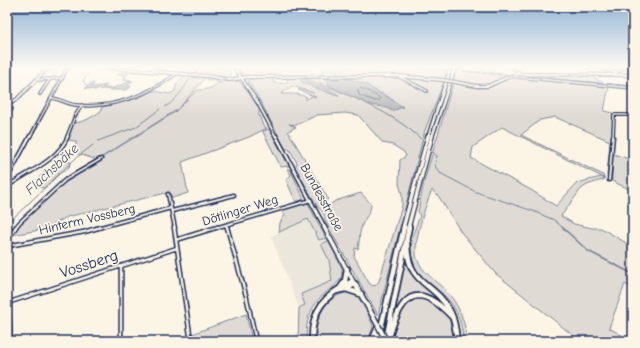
<svg xmlns="http://www.w3.org/2000/svg" width="640" height="348" viewBox="0 0 640 348" font-family="'Comic Neue',sans-serif">
	<rect width="100%" height="100%" fill="#fcf5e5"/>
	<filter id="ink" filterUnits="userSpaceOnUse"><feTurbulence type="fractalNoise" baseFrequency=".025" numOctaves="2"/><feDisplacementMap in="SourceGraphic" scale="8" xChannelSelector="R" yChannelSelector="G"/><feConvolveMatrix kernelMatrix="1 2 1 2 8 2 1 2 1" color-interpolation-filters="sRGB"/></filter>
	<g filter="url(#ink)">
		<path fill="#ece7dc" d="M 133,67 L 200,67 L 192,74 L 176,73 L 181,69 L 177,68 L 171,72 L 130,68 Z
			M 272,67 L 310,67 L 311,76 L 270,77 Z
			M 308,219 L 319,240 L 326,238 L 328,241 L 321,244 L 329,259 L 332,281 L 301,294 L 305,305 L 299,308 L 271,236 Z"/>
		<path fill="#dfdbd4" stroke="#7d8599" fill-rule="evenodd" d="M 201,67 L 230,67 L 231,77 L 194,74 Z
			M 238,67 L 272,67 L 270,77 L 244,76 Z
			M 322,67 L 409,67 L 448,70 L 445,79 L 405,75 L 336,76 L 339,73 L 334,71 L 324,71 Z
			M 458,67 L 477,67 L 482,70 L 494,71 L 496,73 L 507,74 L 465,71 L 505,76 C 483,89 477,86 453,81 Z
			M 514,75 L 591,76 L 603,83 L 544,78 L 633,86 L 609,86 L 604,111 L 613,113 L 609,177 L 607,176 L 610,141 L 555,117 L 540,120 L 521,135 L 603,175 L 604,178 L 502,127 L 473,147 L 471,158 L 531,190 L 556,206 L 577,183 L 601,177 L 605,179 L 587,185 L 581,189 L 561,216 L 574,224 L 592,228 L 601,228 L 633,247 L 633,288 L 625,284 L 609,328 L 632,341 L 580,341 L 495,273 L 461,232 L 439,197 L 432,190 C 426,203 412,245 417,259 C 423,273 435,280 446,291 C 458,303 467,323 466,341 L 463,339 C 462,329 460,318 455,309 C 447,294 431,286 420,274 C 405,258 412,234 420,216 L 418,211 L 424,182 L 453,83 L 479,88 L 491,87 Z
			M 395,76 L 400,78 L 427,78 L 444,81 L 425,130 L 378,315 L 325,221 C 325,214 322,210 317,206 L 295,167 L 297,163 L 290,150 L 285,148 L 258,97 L 248,81 L 251,79 L 274,78 L 273,81 L 274,83 L 287,83 L 288,79 L 286,78 ZM 325,78 C 349,74 367,87 387,96 C 392,99 397,104 402,107 C 371,109 355,97 328,85 L 330,83 ZM 292,86 L 314,93 L 299,89 L 298,90 L 316,97 L 312,96 L 307,99 L 305,99 L 307,97 L 297,94 L 281,94 ZM 345,113 L 358,115 L 383,143 L 393,145 L 404,152 L 406,156 L 400,160 L 399,184 L 402,194 L 402,206 L 379,281 L 376,285 L 373,286 L 369,283 L 354,256 L 355,248 L 358,249 C 360,238 359,229 365,219 C 368,214 371,210 371,204 L 361,193 L 335,201 L 326,208 L 323,202 L 328,199 L 288,131 L 296,127 L 289,124 L 296,125 L 317,115 Z
			M 184,77 L 205,78 L 178,109 L 97,160 L 76,153 L 76,141 L 68,140 L 74,123 C 85,122 92,117 101,111 L 102,107 L 138,98 L 154,91 L 170,94 L 175,91 L 177,83 Z
			M 207,77 L 225,81 L 239,81 L 250,94 L 259,109 L 259,115 L 263,126 L 267,128 L 249,137 L 182,162 L 188,193 L 172,198 L 170,192 L 67,217 L 45,229 L 12,235 L 21,222 L 66,180 L 175,112 L 197,90 C 204,90 213,89 218,83 L 222,83 L 206,79 Z
			M 269,129 L 289,166 L 281,167 L 263,132 L 263,131 Z
			M 613,154 L 633,160 L 633,191 L 612,181 Z
			M 63,161 L 71,162 L 68,169 L 58,174 L 44,188 L 32,186 L 44,172 L 55,168 Z
			M 287,169 L 290,169 L 304,199 L 296,202 L 286,180 L 291,175 Z
			M 307,202 L 326,238 L 319,240 L 308,219 L 279,232 L 280,223 L 285,215 L 282,210 Z
			M 328,241 L 342,268 L 342,276 C 338,284 332,288 325,293 C 311,305 304,323 307,341 L 298,341 L 299,308 L 305,305 L 301,294 L 332,281 L 329,260 L 321,244 Z
			M 405,257 C 413,278 431,290 445,306 C 433,295 413,289 401,303 C 399,307 397,311 395,314 Z
			M 348,292 C 362,295 368,314 373,326 L 368,341 L 316,341 C 315,318 324,297 348,292 Z
			M 418,298 L 431,300 L 449,317 L 453,330 L 454,341 L 392,341 C 396,325 399,302 418,298 Z
			M 246,314 L 252,341 L 193,341 L 192,334 Z"/>
		<path fill="#b2b4b8" stroke="#767f94" d="M 120,73 L 129,73 L 124,78 L 133,81 L 128,85 L 131,87 L 125,90 L 112,90 L 104,89 L 94,90 L 85,88 L 92,83 L 94,84 L 92,86 L 93,87 L 107,85 L 103,88 L 113,88 L 131,81 L 123,80 L 124,75 L 117,75 Z
			M 302,78 L 315,82 L 339,95 L 334,95 L 313,87 L 311,87 L 313,85 L 307,85 L 301,81 Z
			M 331,78 L 350,79 L 368,85 L 375,91 L 386,96 L 403,107 L 392,111 C 384,105 377,107 368,104 C 354,98 341,91 328,85 L 329,83 L 325,79 Z"/>
		<g fill="none" stroke-linecap="round" stroke-linejoin="round">
			<path stroke="#576482" stroke-width="1" d="M 360,88 L 368,91 L 380,98 L 380,100 L 375,101 L 359,95 L 358,90 Z"/>
			<path stroke="#767f94" stroke-width="1" d="M 311,67 L 312,76
				M 321,67 L 324,75
				M 194,74 L 199,67
				M 319,81 L 320,83 C 356,99 392,112 421,139
				M 87,86 L 83,81 L 88,74
				M 165,107 C 176,101 184,88 191,77
				M 98,141 L 136,127 L 160,109
				M 433,152 L 437,156 L 435,166 L 440,173 L 476,192 L 533,211 L 554,220 L 563,228
				M 7,224 L 76,158 L 93,145"/>
			<path stroke="#767f94" stroke-width="1.5" d="M 562,227 L 588,251 L 633,274"/>
			<defs>
				<path id="street-far2" d="M 512,67 L 521,74
					M 586,67 L 601,68 L 616,73
					M 151,71 L 158,67
					M 616,73 L 625,67
					M 398,76 L 427,91
					M 509,76 L 633,88
					M 36,80 L 63,78
					M 40,94 L 50,79
					M 52,98 C 60,99 67,104 76,105 C 112,109 147,95 176,74
					M 7,108 L 12,109 L 7,117
					M 30,137 L 68,67
					M 67,137 L 75,116 L 82,105
					M 613,137 L 614,115 L 633,115"/>
				<path id="street-far1" d="M 7,179 L 30,136
					M 609,180 L 613,136
					M 7,187 C 28,171 57,162 68,136
					M 168,194 L 175,228
					M 172,211 L 234,195
					M 226,225 L 227,228
					M 15,228 L 20,222 L 65,180 L 101,159
					M 97,228 L 171,208
					M 215,228 L 311,200"/>
				<path id="street" d="M 174,227 L 191,341
					M 227,227 L 247,299 L 256,341
					M 7,240 L 16,227
					M 176,240 L 218,227
					M 7,246 L 84,232 L 101,227
					M 121,267 L 121,341
					M 7,303 L 177,248
					M 9,303 L 10,341"/>
				<path id="secondary-far2" d="M 100,67 L 208,76 L 229,80
					M 234,67 L 258,103 L 276,137
					M 229,80 L 247,77 L 398,76 L 443,80
					M 456,82 L 476,86 L 488,86 L 515,74 L 633,75
					M 7,106 L 17,99 L 49,67"/>
				<path id="secondary-far1" d="M 276,136 L 325,228"/>
				<path id="secondary" d="M 324,227 L 354,283"/>
				<path id="primary" d="M 355,284 L 378,325"/>
				<path id="highway-far2" d="M 428,137 L 451,67
					M 432,137 L 455,67"/>
				<path id="highway-far1" d="M 403,228 L 428,136
					M 408,228 L 432,136"/>
				<path id="highway" d="M 407,242 C 407,286 433,280 450,311 C 455,320 456,331 457,341
					M 341,287 L 345,281 L 347,269
					M 346,289 L 361,294
					M 336,291 L 345,289 L 355,284
					M 386,340 L 409,227
					M 312,341 C 311,310 325,295 351,282 L 355,284
					M 372,341 L 379,325
					M 378,341 L 404,227
					M 388,341 C 400,296 416,278 453,318"/>
			</defs>
			<use href="#street-far2" stroke="#1b2f5e" stroke-width="4"/>
			<use href="#street-far1" stroke="#1b2f5e" stroke-width="5"/>
			<use href="#street" stroke="#1b2f5e" stroke-width="5.5"/>
			<use href="#secondary-far2" stroke="#1b2f5e" stroke-width="4.5"/>
			<use href="#secondary-far1" stroke="#1b2f5e" stroke-width="5.5"/>
			<use href="#secondary" stroke="#1b2f5e" stroke-width="6"/>
			<use href="#primary" stroke="#1b2f5e" stroke-width="7"/>
			<use href="#highway-far2" stroke="#1b2f5e" stroke-width="5"/>
			<use href="#highway-far1" stroke="#1b2f5e" stroke-width="6"/>
			<use href="#highway" stroke="#1b2f5e" stroke-width="8"/>
			<use href="#street-far2" stroke="#fcf5e5" stroke-width="1.5"/>
			<use href="#street-far1" stroke="#fcf5e5" stroke-width="2"/>
			<use href="#street" stroke="#fcf5e5" stroke-width="2.5"/>
			<use href="#secondary-far2" stroke="#fcf5e5" stroke-width="2"/>
			<use href="#secondary-far1" stroke="#fcf5e5" stroke-width="2.5"/>
			<use href="#secondary" stroke="#fcf5e5" stroke-width="3.5"/>
			<use href="#primary" stroke="#fcf5e5" stroke-width="4"/>
			<use href="#highway-far2" stroke="#fcf5e5" stroke-width="2.5"/>
			<use href="#highway-far1" stroke="#fcf5e5" stroke-width="3.5"/>
			<use href="#highway" stroke="#fcf5e5" stroke-width="4.5"/>
			<path stroke="#1b2f5e" stroke-width="1" stroke-dasharray="4.5 2.5" stroke-linecap="butt" d="M 413,67 L 633,86"/>
			<defs>
				<path id="secondary-bridge" d="M 443,80 L 456,82"/>
				<path id="primary-bridge" d="M 378,325 L 386,341"/>
			</defs>
			<use href="#secondary-bridge" stroke="#1b2f5e" stroke-width="4.5" stroke-linecap="butt"/>
			<use href="#primary-bridge" stroke="#1b2f5e" stroke-width="7" stroke-linecap="butt"/>
			<use href="#secondary-bridge" stroke="#fcf5e5" stroke-width="2"/>
			<use href="#primary-bridge" stroke="#fcf5e5" stroke-width="4"/>
		</g>
	</g>
	<linearGradient id="sky" x2="0" y2="1"><stop stop-color="#92b4d5"/><stop offset="0.58" stop-color="#fefaf3"/><stop offset="1" stop-color="#fefaf3" stop-opacity="0"/></linearGradient>
	<rect width="640" height="116" fill="url(#sky)"/>
	<g text-anchor="middle" dominant-baseline="central" stroke-width="3.5" stroke-linejoin="round" paint-order="stroke">
		<g font-size="13" fill="#1b2f5e" stroke="#fcf5e5">
			<text transform="translate(322 197) rotate(61)">Bundesstraße</text>
			<text transform="translate(240 210) rotate(-17)">Dötlinger Weg</text>
			<text transform="translate(87 219) rotate(-13)">Hinterm Vossberg</text>
		</g>
		<g font-size="14" font-style="italic" fill="#485779" stroke="#fcf5e5">
			<text transform="translate(52 169) rotate(-43)">Flachsbäke</text>
		</g>
		<g font-size="16" fill="#1b2f5e" stroke="#fcf5e5">
			<text transform="translate(89 264) rotate(-18)">Vossberg</text>
		</g>
	</g>
	<rect width="640" height="348" fill="none" stroke="#fcf5e5" stroke-width="24"/>
	<rect x="12" y="12" width="616" height="324" fill="none" stroke="#1b2f5e" stroke-width="1.5" filter="url(#ink)"/>
</svg>
